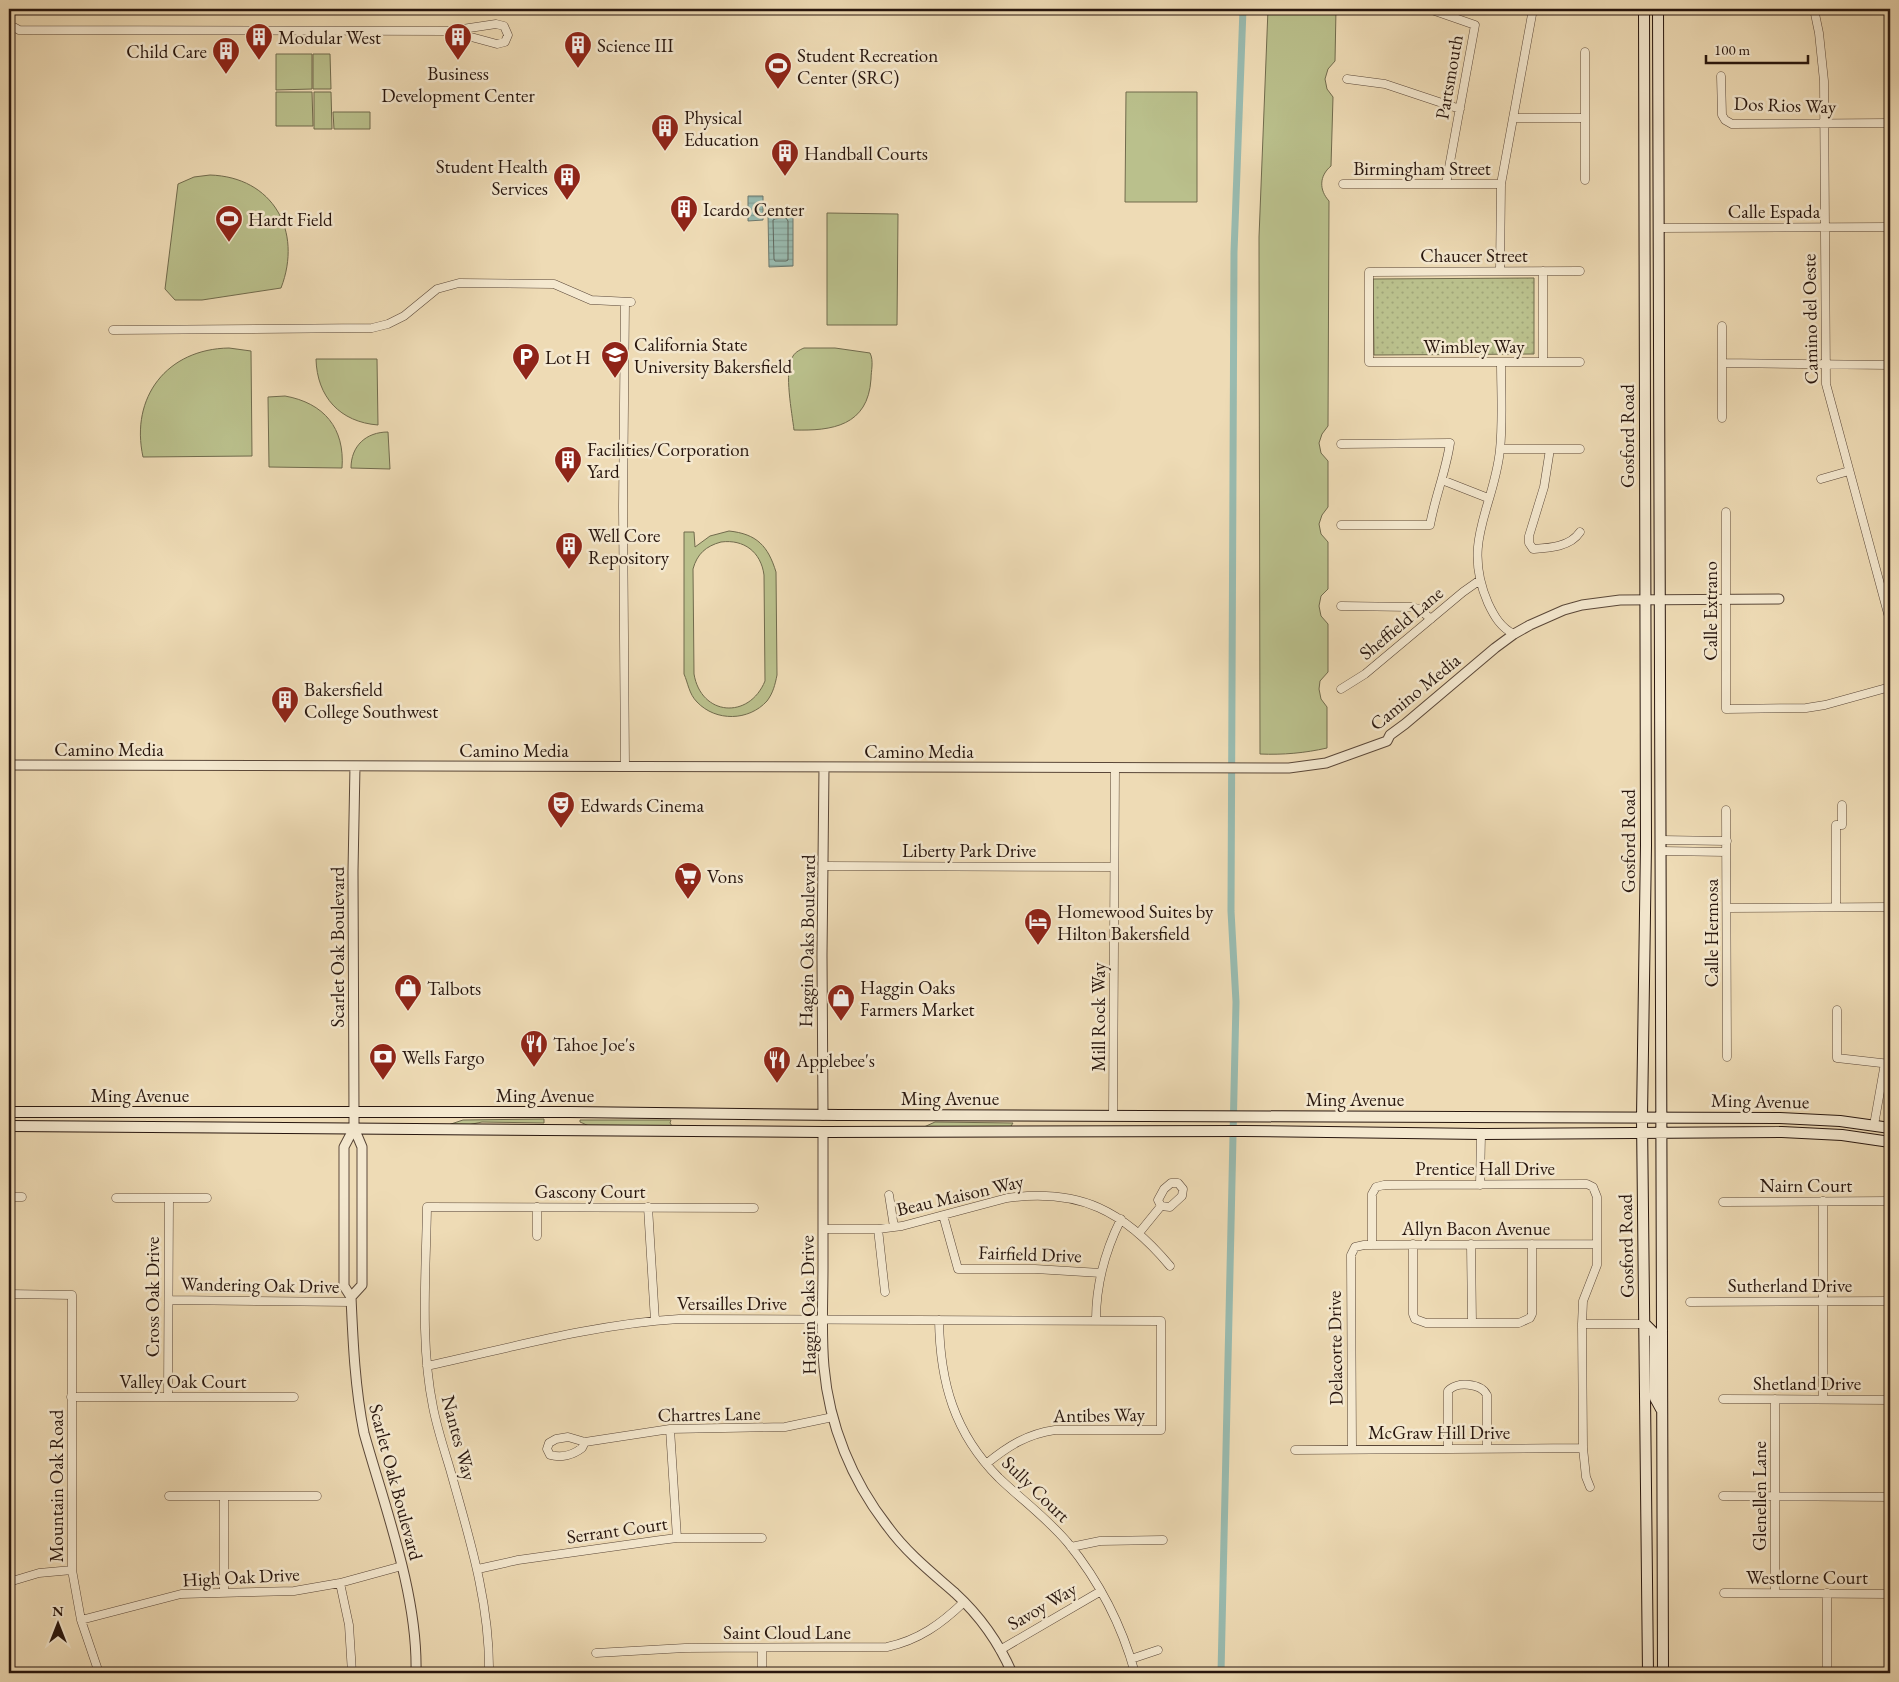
<svg xmlns="http://www.w3.org/2000/svg" width="1899" height="1682" viewBox="0 0 1899 1682" font-family="'EB Garamond',serif">
	<defs>
		<pattern id="park-dots" width="8" height="8" patternUnits="userSpaceOnUse" patternTransform="scale(1.25)"><rect width="8" height="8" fill="#bac08c"/><path d="M2 2h.1M6 6h.1" fill="none" stroke="#a0a478" stroke-width="1.8" stroke-linecap="round"/></pattern>
		<pattern id="water-rules" width="6" height="5" patternUnits="userSpaceOnUse" patternTransform="scale(1.25)"><rect width="6" height="5" fill="#99bbb0"/><path d="M0 2.5h6" fill="none" stroke="#84a096"/></pattern>
	</defs>
	<rect width="100%" height="100%" fill="#eedbb5"/>
	<filter id="stains"><feTurbulence type="fractalNoise" baseFrequency=".004" numOctaves="4"/><feColorMatrix values="0 0 0 0 .2 0 0 0 0 .09 0 0 0 0 .02 0 0 0 .5 -.17"/></filter>
	<radialGradient id="worn" r=".72"><stop offset=".6" stop-color="#630" stop-opacity="0"/><stop offset="1" stop-color="#630" stop-opacity=".3"/></radialGradient>
	<path fill="#bac08c" stroke="#716b4d" fill-rule="evenodd" d="M 1268,9 L 1336,9 L 1335,61 L 1328,69 L 1325,79 L 1327,89 L 1333,97 L 1331,166 C 1319,176 1319,190 1329,201 L 1328,426 L 1322,434 L 1319,443 L 1321,453 L 1328,461 L 1328,507 L 1322,515 L 1319,524 L 1321,534 L 1328,542 L 1328,589 L 1321,596 L 1319,606 L 1321,616 L 1328,624 L 1328,672 L 1320,681 L 1319,689 L 1321,699 L 1327,707 L 1327,748 C 1305,753 1283,755 1260,754 L 1259,237 Z
		M 276,54 L 312,54 L 312,89 L 276,90 Z
		M 313,54 L 330,54 L 331,89 L 313,89 Z
		M 276,92 L 312,92 L 313,126 L 276,126 Z
		M 314,92 L 331,92 L 332,129 L 314,129 Z
		M 1126,92 L 1197,92 L 1197,202 L 1125,202 Z
		M 333,112 L 370,112 L 370,129 L 334,129 Z
		M 210,175 C 273,177 303,231 281,288 L 202,300 L 175,300 L 165,289 L 178,184 L 194,177 Z
		M 827,213 L 898,214 L 897,325 L 827,325 Z
		M 229,348 L 251,351 L 252,456 L 143,457 C 130,397 167,349 229,348 Z
		M 804,348 L 835,348 L 870,353 C 874,361 871,371 871,379 C 868,426 832,431 794,430 C 792,413 784,372 792,358 C 794,353 799,350 804,348 Z
		M 316,359 L 377,359 L 378,425 C 340,422 317,397 316,359 Z
		M 285,396 C 324,403 345,428 342,468 L 269,467 L 268,397 Z
		M 388,432 L 390,469 L 351,468 C 351,446 366,432 388,432 Z
		M 729,531 C 757,534 768,546 776,572 L 777,675 C 775,685 773,693 767,701 C 749,721 716,722 697,702 C 689,694 688,683 684,674 L 684,532 L 694,532 L 695,547 L 710,536 ZM 721,542 C 744,539 761,552 764,575 L 765,681 C 749,720 701,716 694,674 L 693,569 C 697,554 706,546 721,542 Z
		M 544,1119 L 544,1123 L 482,1122 L 463,1126 L 448,1125 L 463,1120 Z
		M 580,1120 L 671,1120 L 670,1123 L 672,1126 L 589,1126 L 580,1122 Z
		M 935,1122 L 1013,1123 L 1011,1126 L 1013,1128 L 924,1127 Z"/>
	<path fill="url(#park-dots)" stroke="#716b4d" d="M 1534,278 L 1534,354 L 1374,355 L 1373,279 Z"/>
	<path fill="url(#water-rules)" stroke="#6c796f" d="M 748,196 L 763,196 L 763,220 L 748,221 Z
		M 793,213 L 793,266 L 769,267 L 768,214 Z"/>
	<g fill="none" stroke-linecap="round" stroke-linejoin="round">
		<path stroke="#60685f" stroke-width="1" d="M 786,218 L 788,221 L 788,260 L 786,261 L 775,261 L 774,259 L 773,220 L 775,219 Z"/>
		<path stroke="#99bbb0" stroke-width="7" d="M 1221,1673 L 1236,1002 L 1231,911 L 1234,252 L 1243,9"/>
		<defs>
			<path id="minor" d="M 10,9 L 10,25 L 19,30 L 449,31 L 496,24 L 504,26 L 508,35 L 505,42 L 497,44 L 449,31
				M 1429,9 L 1475,25 L 1446,184
				M 1814,9 L 1819,33 L 1824,81 L 1826,384 L 1890,621
				M 1585,52 L 1585,180
				M 1721,76 L 1722,115 L 1725,120 L 1732,124 L 1890,123
				M 1347,79 L 1385,84 L 1460,109
				M 1513,118 L 1585,118
				M 1343,184 L 1501,184
				M 1658,228 L 1890,227
				M 1500,271 L 1501,184 L 1533,9
				M 1543,271 L 1543,362
				M 1580,271 L 1369,272 L 1369,362 L 1580,362
				M 1722,326 L 1722,418
				M 113,330 L 372,328 L 388,324 L 404,316 L 437,289 L 459,283 L 554,284 L 591,300 L 631,302
				M 1501,362 C 1501,391 1503,421 1500,450 C 1494,508 1461,541 1488,603 C 1494,616 1501,628 1514,634
				M 1722,363 L 1890,365
				M 1500,449 L 1580,449
				M 1550,449 L 1544,487 L 1529,536 L 1529,543 L 1533,549 C 1549,548 1570,547 1580,532
				M 1821,479 L 1849,471
				M 1442,480 L 1488,498
				M 1726,512 L 1726,709 L 1806,708 L 1825,705 L 1890,687
				M 1341,525 L 1430,525 C 1435,497 1446,471 1450,443 L 1341,444
				M 1341,606 L 1411,607 L 1419,609 L 1431,619
				M 1341,689 L 1365,674 L 1463,592 L 1480,580
				M 625,767 L 623,506 L 625,302
				M 1726,810 L 1727,1057
				M 1661,840 L 1727,841
				M 1661,851 L 1726,852
				M 824,866 L 1114,867
				M 1836,907 L 1836,825 L 1842,825 L 1842,805
				M 1727,908 L 1890,907
				M 1837,1010 L 1837,1058 L 1890,1064
				M 1113,1116 L 1115,768
				M 1874,1125 L 1885,1063
				M 1480,1185 L 1481,1134
				M 889,1195 L 894,1227
				M 9,1197 L 22,1197
				M 116,1198 L 207,1198
				M 1823,1201 L 1823,1399
				M 1723,1202 L 1890,1201
				M 648,1207 L 655,1321
				M 943,1215 L 958,1269 L 1035,1269 L 1101,1273
				M 823,1229 L 878,1229 L 902,1226 L 1007,1198 C 1080,1188 1124,1211 1170,1266
				M 878,1229 L 885,1292
				M 1139,1233 L 1161,1206 L 1170,1207 L 1182,1196 L 1183,1189 L 1178,1183 L 1171,1183 L 1164,1189 L 1158,1200 L 1161,1206
				M 537,1236 L 537,1207
				M 1413,1244 L 1413,1314 L 1415,1319 L 1426,1323 L 1519,1323 L 1530,1318 L 1532,1314 L 1532,1244
				M 1471,1244 L 1472,1323
				M 1372,1245 L 1372,1194 L 1376,1187 L 1384,1185 L 1587,1184 L 1593,1187 L 1597,1197 L 1597,1265 L 1583,1301 L 1582,1324 L 1583,1448 L 1586,1477 L 1590,1487
				M 9,1294 L 72,1295 L 72,1570 L 81,1620 L 99,1673
				M 169,1300 L 351,1302
				M 1690,1302 L 1890,1301
				M 939,1320 C 940,1382 954,1433 999,1478 C 1022,1500 1047,1518 1068,1543 C 1099,1581 1122,1626 1135,1673
				M 1096,1320 C 1096,1284 1105,1251 1121,1219
				M 1582,1324 L 1645,1324
				M 427,1366 C 510,1348 594,1324 679,1319 L 1161,1321 L 1161,1430 L 1055,1430 C 1027,1434 1008,1446 986,1464
				M 71,1397 L 294,1397
				M 168,1397 L 169,1198
				M 1723,1399 L 1890,1400
				M 1775,1399 L 1775,1593
				M 670,1429 L 677,1538
				M 585,1442 L 582,1448 C 573,1455 561,1458 550,1455 L 547,1449 L 549,1443 L 556,1439 L 568,1437 L 585,1442 L 670,1429 L 785,1427 L 833,1417
				M 1352,1449 L 1351,1255 L 1355,1247 L 1364,1245 L 1597,1244
				M 1448,1449 L 1448,1391 C 1456,1381 1481,1383 1487,1395 L 1487,1448
				M 1295,1450 L 1583,1448
				M 169,1496 L 317,1496
				M 1723,1496 L 1890,1497
				M 1071,1547 L 1100,1541 L 1163,1540
				M 478,1569 L 518,1560 L 661,1540 L 677,1538 L 762,1538
				M 9,1582 L 39,1573 L 72,1570
				M 340,1583 L 349,1625 L 352,1673
				M 224,1593 L 224,1496
				M 1724,1593 L 1890,1594
				M 1827,1593 L 1827,1673
				M 81,1620 L 181,1594 L 294,1591 L 340,1583 L 402,1566
				M 762,1648 L 762,1673
				M 1000,1650 L 1101,1591
				M 596,1653 L 685,1648 L 887,1647 C 919,1640 941,1624 964,1602
				M 1131,1659 L 1158,1650
				M 489,1673 C 490,1602 469,1537 450,1469 C 444,1449 437,1428 433,1407 C 420,1344 426,1272 427,1207 L 754,1208"/>
			<path id="tertiary" d="M 9,765 L 1289,768 L 1326,763 L 1387,741 L 1390,735 L 1405,724 L 1495,648 L 1514,634 L 1530,625 L 1564,610 L 1582,605 L 1620,600 L 1779,599
				M 823,1115 L 822,955 L 824,767
				M 354,1128 L 344,1147 L 344,1286 L 351,1297 C 353,1343 355,1388 364,1433 C 385,1508 418,1595 416,1673
				M 823,1132 C 823,1177 823,1223 823,1268 C 823,1301 821,1334 824,1367 C 829,1425 852,1481 888,1527 C 907,1553 931,1572 955,1593 C 979,1615 999,1643 1012,1673
				M 351,1297 L 362,1285 L 362,1147 L 354,1128 L 354,1113 L 353,871 L 355,766"/>
			<path id="secondary" d="M 1644,9 L 1646,845 L 1642,1118 L 1648,1673
				M 1658,9 L 1663,1673
				M 9,1112 L 570,1112 L 840,1115 L 1780,1118 L 1840,1121 L 1890,1128
				M 9,1126 L 823,1132 L 1243,1131 L 1481,1134 L 1782,1132 L 1842,1135 L 1890,1142
				M 1645,1324 L 1655,1334 L 1655,1398 L 1661,1409"/>
		</defs>
		<use href="#minor" stroke="#5a4738" stroke-width="9"/>
		<use href="#tertiary" stroke="#5a4738" stroke-width="11"/>
		<use href="#secondary" stroke="#28160e" stroke-width="12"/>
		<use href="#minor" stroke="#f4e8cf" stroke-width="8"/>
		<use href="#tertiary" stroke="#f4e8cf" stroke-width="9"/>
		<use href="#secondary" stroke="#f4e8cf" stroke-width="10"/>
	</g>
	<defs>
		<symbol id="building-pin" viewBox="-11 -11 22 30"><path d="M0 17L-7.5 6A9.5 9.5 0 1 1 7.5 6Z" fill="#8f2418" stroke="#f4e8cf"/><path d="M-4-6H4V6H1V3H-1V6H-4ZM-2.5-4.3h1.7v1.8h-1.7ZM.8-4.3h1.7v1.8H.8ZM-2.5-1h1.7V.8h-1.7ZM.8-1h1.7V.8H.8Z" fill="#fff"/></symbol>
		<symbol id="stadium-pin" viewBox="-11 -11 22 30"><path d="M0 17L-7.5 6A9.5 9.5 0 1 1 7.5 6Z" fill="#8f2418" stroke="#f4e8cf"/><path d="M0-5a6.5 5 0 1 0 0 10a6.5 5 0 1 0 0-10ZM-3.5-1.8h7v3.6h-7Z" fill="#fff"/></symbol>
		<symbol id="university-pin" viewBox="-11 -11 22 30"><path d="M0 17L-7.5 6A9.5 9.5 0 1 1 7.5 6Z" fill="#8f2418" stroke="#f4e8cf"/><path d="M0-5L7-2L0 1L-7-2ZM-4 1L0 2.5L4 1V4Q0 6-4 4Z" fill="#fff"/></symbol>
		<symbol id="parking-pin" viewBox="-11 -11 22 30"><path d="M0 17L-7.5 6A9.5 9.5 0 1 1 7.5 6Z" fill="#8f2418" stroke="#f4e8cf"/><path d="M-3.5-5.5H1a3.5 3.5 0 0 1 0 7H-1V5.5H-3.5ZM-1-3.4V-.6H.8a1.4 1.4 0 0 0 0-2.8Z" fill="#fff"/></symbol>
		<symbol id="theatre-pin" viewBox="-11 -11 22 30"><path d="M0 17L-7.5 6A9.5 9.5 0 1 1 7.5 6Z" fill="#8f2418" stroke="#f4e8cf"/><path d="M-5-5.5Q0-4 5-5.5V0Q5 5 0 6Q-5 5-5 0ZM-3.3-2.5H-1v1.5H-3.3ZM1-2.5H3.3v1.5H1ZM-2.8 1Q0 5.5 2.8 1Z" fill="#fff"/></symbol>
		<symbol id="supermarket-pin" viewBox="-11 -11 22 30"><path d="M0 17L-7.5 6A9.5 9.5 0 1 1 7.5 6Z" fill="#8f2418" stroke="#f4e8cf"/><path d="M-6-5.5h2.5l.6 2H6L4.5 2H-2.5L-4.4-4H-6ZM-1.5 3.2a1.3 1.3 0 1 0 .1 0ZM3 3.2a1.3 1.3 0 1 0 .1 0Z" fill="#fff"/></symbol>
		<symbol id="hotel-pin" viewBox="-11 -11 22 30"><path d="M0 17L-7.5 6A9.5 9.5 0 1 1 7.5 6Z" fill="#8f2418" stroke="#f4e8cf"/><path d="M-6-4.5h1.5V1H6V5H4.5V3h-9V5H-6ZM-4 0a1.8 1.8 0 1 1 3.6 0ZM.5 0V-2.5h3Q6-2.5 6 0Z" fill="#fff"/></symbol>
		<symbol id="shop-pin" viewBox="-11 -11 22 30"><path d="M0 17L-7.5 6A9.5 9.5 0 1 1 7.5 6Z" fill="#8f2418" stroke="#f4e8cf"/><path d="M-5-2.5h2.3a2.7 3.5 0 0 1 5.4 0H5L5.5 6h-11ZM-1.5-2.5h3a1.5 2.3 0 0 0-3 0Z" fill="#fff"/></symbol>
		<symbol id="restaurant-pin" viewBox="-11 -11 22 30"><path d="M0 17L-7.5 6A9.5 9.5 0 1 1 7.5 6Z" fill="#8f2418" stroke="#f4e8cf"/><path d="M-5-6h1v4h1v-4h1v4h1v-4h1v5L-1.5 .5V6h-2V.5L-5-1ZM5-6V6H3V1.5H1.5Q1.5-4 5-6Z" fill="#fff"/></symbol>
		<symbol id="bank-pin" viewBox="-11 -11 22 30"><path d="M0 17L-7.5 6A9.5 9.5 0 1 1 7.5 6Z" fill="#8f2418" stroke="#f4e8cf"/><path d="M-6-4H6V4H-6ZM0-2.3a2.3 2.3 0 1 0 0 4.6a2.3 2.3 0 1 0 0-4.6Z" fill="#fff"/></symbol>
	</defs>
	<g fill-rule="evenodd">
		<use href="#building-pin" x="243" y="21" width="32" height="43"/>
		<use href="#building-pin" x="442" y="21" width="32" height="43"/>
		<use href="#building-pin" x="562" y="29" width="32" height="43"/>
		<use href="#building-pin" x="210" y="35" width="32" height="43"/>
		<use href="#stadium-pin" x="762" y="50" width="32" height="43"/>
		<use href="#building-pin" x="649" y="112" width="32" height="43"/>
		<use href="#building-pin" x="769" y="137" width="32" height="43"/>
		<use href="#building-pin" x="551" y="161" width="32" height="43"/>
		<use href="#building-pin" x="668" y="193" width="32" height="43"/>
		<use href="#stadium-pin" x="213" y="203" width="32" height="43"/>
		<use href="#university-pin" x="599" y="339" width="32" height="43"/>
		<use href="#parking-pin" x="510" y="341" width="32" height="43"/>
		<use href="#building-pin" x="552" y="444" width="32" height="43"/>
		<use href="#building-pin" x="553" y="530" width="32" height="43"/>
		<use href="#building-pin" x="269" y="684" width="32" height="43"/>
		<use href="#theatre-pin" x="545" y="789" width="32" height="43"/>
		<use href="#supermarket-pin" x="672" y="860" width="32" height="43"/>
		<use href="#hotel-pin" x="1022" y="906" width="32" height="43"/>
		<use href="#shop-pin" x="392" y="972" width="32" height="43"/>
		<use href="#shop-pin" x="825" y="982" width="32" height="43"/>
		<use href="#restaurant-pin" x="518" y="1028" width="32" height="43"/>
		<use href="#bank-pin" x="367" y="1041" width="32" height="43"/>
		<use href="#restaurant-pin" x="761" y="1044" width="32" height="43"/>
	</g>
	<g text-anchor="middle" dominant-baseline="central" stroke-width="5" stroke-linejoin="round" paint-order="stroke">
		<g font-size="19" fill="#28160e" stroke="#f4e8cf" text-anchor="start">
			<text x="278" y="37">Modular West</text>
			<text x="597" y="45">Science III</text>
			<text x="207" y="51" text-anchor="end">Child Care</text>
			<text x="797" y="55">Student Recreation<tspan x="797" dy="22">Center (SRC)</tspan></text>
			<text x="458" y="73" text-anchor="middle">Business<tspan x="458" dy="22">Development Center</tspan></text>
			<text x="684" y="117">Physical<tspan x="684" dy="22">Education</tspan></text>
			<text x="804" y="153">Handball Courts</text>
			<text x="548" y="166" text-anchor="end">Student Health<tspan x="548" dy="22">Services</tspan></text>
			<text x="703" y="209">Icardo Center</text>
			<text x="248" y="219">Hardt Field</text>
			<text x="634" y="344">California State<tspan x="634" dy="22">University Bakersfield</tspan></text>
			<text x="545" y="357">Lot H</text>
			<text x="587" y="449">Facilities/Corporation<tspan x="587" dy="22">Yard</tspan></text>
			<text x="588" y="535">Well Core<tspan x="588" dy="22">Repository</tspan></text>
			<text x="304" y="689">Bakersfield<tspan x="304" dy="22">College Southwest</tspan></text>
			<text x="580" y="805">Edwards Cinema</text>
			<text x="707" y="876">Vons</text>
			<text x="1057" y="911">Homewood Suites by<tspan x="1057" dy="22">Hilton Bakersfield</tspan></text>
			<text x="860" y="987">Haggin Oaks<tspan x="860" dy="22">Farmers Market</tspan></text>
			<text x="427" y="988">Talbots</text>
			<text x="553" y="1044">Tahoe Joe's</text>
			<text x="402" y="1057">Wells Fargo</text>
			<text x="796" y="1060">Applebee's</text>
		</g>
		<g font-size="19" fill="#28160e" stroke="#f4e8cf">
			<text transform="translate(1449 77) rotate(-80)">Partsmouth</text>
			<text transform="translate(1785 105) rotate(2)">Dos Rios Way</text>
			<text x="1422" y="168">Birmingham Street</text>
			<text x="1774" y="211">Calle Espada</text>
			<text x="1474" y="255">Chaucer Street</text>
			<text transform="translate(1810 319) rotate(-91)">Camino del Oeste</text>
			<text x="1474" y="346">Wimbley Way</text>
			<text transform="translate(1627 436) rotate(-90)">Gosford Road</text>
			<text transform="translate(1710 611) rotate(-90)">Calle Extrano</text>
			<text transform="translate(1401 623) rotate(-40)">Sheffield Lane</text>
			<text transform="translate(1415 692) rotate(-39)">Camino Media</text>
			<text x="109" y="749">Camino Media</text>
			<text x="514" y="750">Camino Media</text>
			<text x="919" y="751">Camino Media</text>
			<text transform="translate(1628 841) rotate(-90)">Gosford Road</text>
			<text x="969" y="850">Liberty Park Drive</text>
			<text transform="translate(1711 933) rotate(-90)">Calle Hermosa</text>
			<text transform="translate(807 941) rotate(-89)">Haggin Oaks Boulevard</text>
			<text transform="translate(337 947) rotate(-90)">Scarlet Oak Boulevard</text>
			<text transform="translate(1098 1017) rotate(-90)">Mill Rock Way</text>
			<text x="140" y="1095">Ming Avenue</text>
			<text x="545" y="1095">Ming Avenue</text>
			<text x="950" y="1098">Ming Avenue</text>
			<text x="1355" y="1099">Ming Avenue</text>
			<text transform="translate(1760 1101) rotate(1)">Ming Avenue</text>
			<text x="1485" y="1168">Prentice Hall Drive</text>
			<text x="1806" y="1185">Nairn Court</text>
			<text x="590" y="1191">Gascony Court</text>
			<text transform="translate(960 1195) rotate(-13)">Beau Maison Way</text>
			<text x="1476" y="1228">Allyn Bacon Avenue</text>
			<text transform="translate(1626 1246) rotate(-91)">Gosford Road</text>
			<text transform="translate(1030 1254) rotate(2)">Fairfield Drive</text>
			<text transform="translate(260 1285) rotate(1)">Wandering Oak Drive</text>
			<text x="1790" y="1285">Sutherland Drive</text>
			<text transform="translate(152 1297) rotate(-90)">Cross Oak Drive</text>
			<text x="732" y="1303">Versailles Drive</text>
			<text transform="translate(808 1305) rotate(-91)">Haggin Oaks Drive</text>
			<text transform="translate(1335 1348) rotate(-91)">Delacorte Drive</text>
			<text x="183" y="1381">Valley Oak Court</text>
			<text x="1807" y="1383">Shetland Drive</text>
			<text transform="translate(709 1414) rotate(-1)">Chartres Lane</text>
			<text transform="translate(1099 1415) rotate(-1)">Antibes Way</text>
			<text x="1439" y="1432">McGraw Hill Drive</text>
			<text transform="translate(459 1438) rotate(75)">Nantes Way</text>
			<text transform="translate(396 1482) rotate(75)">Scarlet Oak Boulevard</text>
			<text transform="translate(56 1486) rotate(-90)">Mountain Oak Road</text>
			<text transform="translate(1036 1489) rotate(44)">Sully Court</text>
			<text transform="translate(1759 1496) rotate(-90)">Glenellen Lane</text>
			<text transform="translate(617 1530) rotate(-8)">Serrant Court</text>
			<text transform="translate(241 1577) rotate(-3)">High Oak Drive</text>
			<text x="1807" y="1577">Westlorne Court</text>
			<text transform="translate(1042 1606) rotate(-30)">Savoy Way</text>
			<text x="787" y="1632">Saint Cloud Lane</text>
		</g>
	</g>
	<rect width="1899" height="1682" fill="none" stroke="#eedbb5" stroke-width="30"/>
	<rect x="10" y="10" width="1879" height="1662" fill="none" stroke="#28160e" stroke-width="2.5"/>
	<rect x="15" y="15" width="1869" height="1652" fill="none" stroke="#28160e"/>
	<g transform="translate(58 1624)" stroke="#f4e8cf" stroke-width="4" paint-order="stroke">
	<path d="M0-4L9 19L0 12L-9 19Z" fill="#28160e"/>
	<text y="-8" font-size="14" font-weight="bold" text-anchor="middle" fill="#28160e">N</text>
	</g>
	<path d="M1706 55v8h102v-8" fill="none" stroke="#28160e" stroke-width="2.5"/>
	<text x="1714" y="55" font-size="15" fill="#28160e" stroke="#f4e8cf" stroke-width="4" paint-order="stroke">100 m</text>
	<rect width="100%" height="100%" filter="url(#stains)"/>
	<rect width="100%" height="100%" fill="url(#worn)"/>
</svg>
